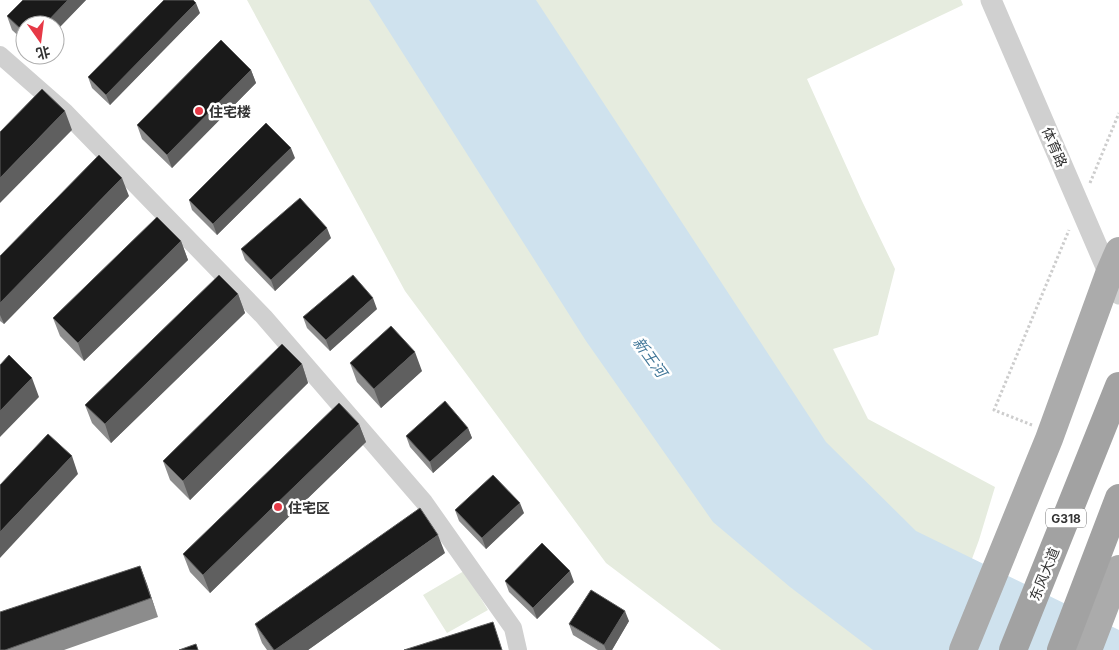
<svg xmlns="http://www.w3.org/2000/svg" width="1119" height="650" viewBox="0 0 1119 650" font-family="Inter,'Noto Sans SC',sans-serif">
	<rect width="100%" height="100%" fill="#fff"/>
	<path fill="#e6ecdf" d="M 247,0 L 961,0 L 963,5 L 807,79 L 862,201 L 895,269 L 878,335 L 833,349 L 868,419 L 995,487 L 979,540 L 938,650 L 721,650 L 606,563 L 405,291 Z
		M 464,571 L 488,610 L 447,633 L 423,595 Z"/>
	<path fill="#cfe2ee" d="M 369,0 L 536,0 L 826,442 L 916,531 L 1119,630 L 1119,650 L 873,650 L 790,587 L 713,522 L 586,341 Z"/>
	<g fill="none" stroke-linecap="round" stroke-linejoin="round">
		<path stroke="#cdcdcd" stroke-width="3" stroke-dasharray="2.5 2.5" stroke-linecap="butt" d="M 1090,183 L 1119,113
			M 1032,425 L 994,410 L 1069,230"/>
		<path stroke="#d0d0d0" stroke-width="18" d="M 0,55 L 65,112 L 264,317 L 424,502 L 513,628 L 518,650"/>
		<path stroke="#d0d0d0" stroke-width="21" d="M 991,0 L 1109,274 L 1119,294"/>
		<path stroke="#ababab" stroke-width="28" d="M 963,650 L 1049,439 L 1109,274 L 1119,251
			M 1088,650 L 1119,569"/>
		<path stroke="#a2a2a2" stroke-width="28" d="M 1013,650 L 1119,386
			M 1061,650 L 1119,498"/>
	</g>
	<path fill="#8c8c8c" d="M 23,0 L 86,0 L 55,32 L 55,25 L 25,25 L 25,42 L 12,30 L 7,16 Z
		M 200,13 L 110,105 L 92,88 L 88,77 Z
		M 251,70 L 256,83 L 172,168 L 142,139 L 137,125 Z
		M 295,158 L 217,235 L 192,210 L 189,200 Z
		M 129,196 L 4,324 L 0,321 L 0,256 Z
		M 331,238 L 275,291 L 245,260 L 241,249 Z
		M 181,241 L 188,260 L 84,361 L 60,336 L 53,318 Z
		M 238,294 L 245,313 L 111,443 L 92,423 L 85,405 Z
		M 377,309 L 330,351 L 307,328 L 303,317 Z
		M 350,363 L 422,371 L 381,408 L 357,382 Z
		M 302,364 L 308,383 L 190,500 L 170,480 L 163,461 Z
		M 359,424 L 366,442 L 210,593 L 190,572 L 183,554 Z
		M 468,428 L 472,438 L 433,473 L 410,447 L 406,436 Z
		M 455,510 L 524,513 L 486,549 L 459,521 Z
		M 445,553 L 308,650 L 267,650 L 262,643 L 255,624 Z
		M 140,566 L 158,617 L 64,650 L 0,650 Z
		M 505,581 L 574,582 L 537,619 L 509,592 Z
		M 629,621 L 612,650 L 598,650 L 573,635 L 569,624 Z"/>
	<path fill="#5f5f5f" d="M 68,0 L 86,0 L 55,32 L 55,25 L 44,25 Z
		M 196,3 L 200,13 L 110,105 L 106,95 Z
		M 251,70 L 256,83 L 172,168 L 167,155 Z
		M 65,111 L 72,130 L 0,203 L 0,178 Z
		M 291,148 L 295,158 L 217,235 L 213,224 Z
		M 122,178 L 129,196 L 4,324 L 0,315 L 0,303 Z
		M 327,228 L 331,238 L 275,291 L 271,280 Z
		M 181,241 L 188,260 L 84,361 L 78,343 Z
		M 238,294 L 245,313 L 111,443 L 105,424 Z
		M 373,298 L 377,309 L 330,351 L 326,340 Z
		M 415,352 L 422,371 L 381,408 L 374,389 Z
		M 302,364 L 308,383 L 190,500 L 183,481 Z
		M 32,378 L 39,397 L 0,437 L 0,411 Z
		M 359,424 L 366,442 L 210,593 L 203,575 Z
		M 468,428 L 472,438 L 433,473 L 430,462 Z
		M 72,456 L 78,474 L 0,558 L 0,532 Z
		M 520,503 L 524,513 L 486,549 L 482,538 Z
		M 438,535 L 445,553 L 308,650 L 275,650 Z
		M 140,566 L 147,584 L 158,617 L 151,598 Z
		M 570,571 L 574,582 L 537,619 L 533,608 Z
		M 625,611 L 629,621 L 612,650 L 606,650 L 604,645 Z"/>
	<path fill="#1a1a1a" stroke="#5f5f5f" d="M 23,0 L 68,0 L 44,25 L 25,25 L 25,33 L 7,16 Z
		M 164,0 L 193,0 L 196,3 L 106,95 L 88,77 Z
		M 221,40 L 251,70 L 167,155 L 137,125 Z
		M 42,89 L 65,111 L 0,178 L 0,132 Z
		M 266,123 L 291,148 L 213,224 L 189,200 Z
		M 99,155 L 122,178 L 0,303 L 0,256 Z
		M 300,198 L 327,228 L 271,280 L 241,249 Z
		M 157,217 L 181,241 L 78,343 L 53,318 Z
		M 219,275 L 238,294 L 105,424 L 85,405 Z
		M 353,275 L 373,298 L 326,340 L 303,317 Z
		M 391,326 L 415,352 L 374,389 L 350,363 Z
		M 282,344 L 302,364 L 183,481 L 163,461 Z
		M 9,355 L 32,378 L 0,411 L 0,365 Z
		M 445,401 L 468,428 L 430,462 L 406,436 Z
		M 339,403 L 359,424 L 203,575 L 183,554 Z
		M 48,434 L 72,456 L 0,532 L 0,485 Z
		M 493,475 L 520,503 L 482,538 L 455,510 Z
		M 420,508 L 438,535 L 275,650 L 274,650 L 255,624 Z
		M 542,543 L 570,571 L 533,608 L 505,581 Z
		M 140,566 L 151,598 L 5,650 L 0,650 L 0,612 Z
		M 591,590 L 625,611 L 604,645 L 569,624 Z
		M 493,622 L 502,650 L 404,650 Z
		M 196,644 L 198,650 L 179,650 Z"/>
	<g fill="#e63946" stroke="#fff" stroke-width="2">
		<circle cx="199" cy="111" r="5"/>
		<circle cx="278" cy="507" r="5"/>
	</g>
	<g text-anchor="middle" dominant-baseline="central" stroke-width="5" stroke-linejoin="round" paint-order="stroke">
		<rect fill="#fff" stroke="#707070" stroke-width="1" x="1046" y="508.5" width="40" height="19" rx="4"/>
		<g font-size="12" font-weight="bold" fill="#333">
			<text x="1066" y="518">G318</text>
		</g>
		<g font-size="14" font-weight="bold" fill="#333" stroke="#fff" text-anchor="start">
			<text x="209" y="111">住宅楼</text>
			<text x="288" y="507">住宅区</text>
		</g>
		<g font-size="14" fill="#333" stroke="#fff">
			<text transform="translate(1055 147) rotate(67)">体育路</text>
			<text transform="translate(1044 574) rotate(-68)">东风大道</text>
		</g>
		<g font-size="15" font-style="italic" fill="#3f7597" stroke="#fff">
			<text transform="translate(650 357) rotate(54)">新王河</text>
		</g>
	</g>
	<g transform="translate(40 40) rotate(166)"><circle r="24" fill="#ffffff" stroke="#adadad"/>
	<path d="M0-4L9 19L0 12L-9 19Z" fill="#e63946"/>
	<text y="-8" font-size="14" font-weight="bold" text-anchor="middle" fill="#333333">北</text>
	</g>
</svg>
